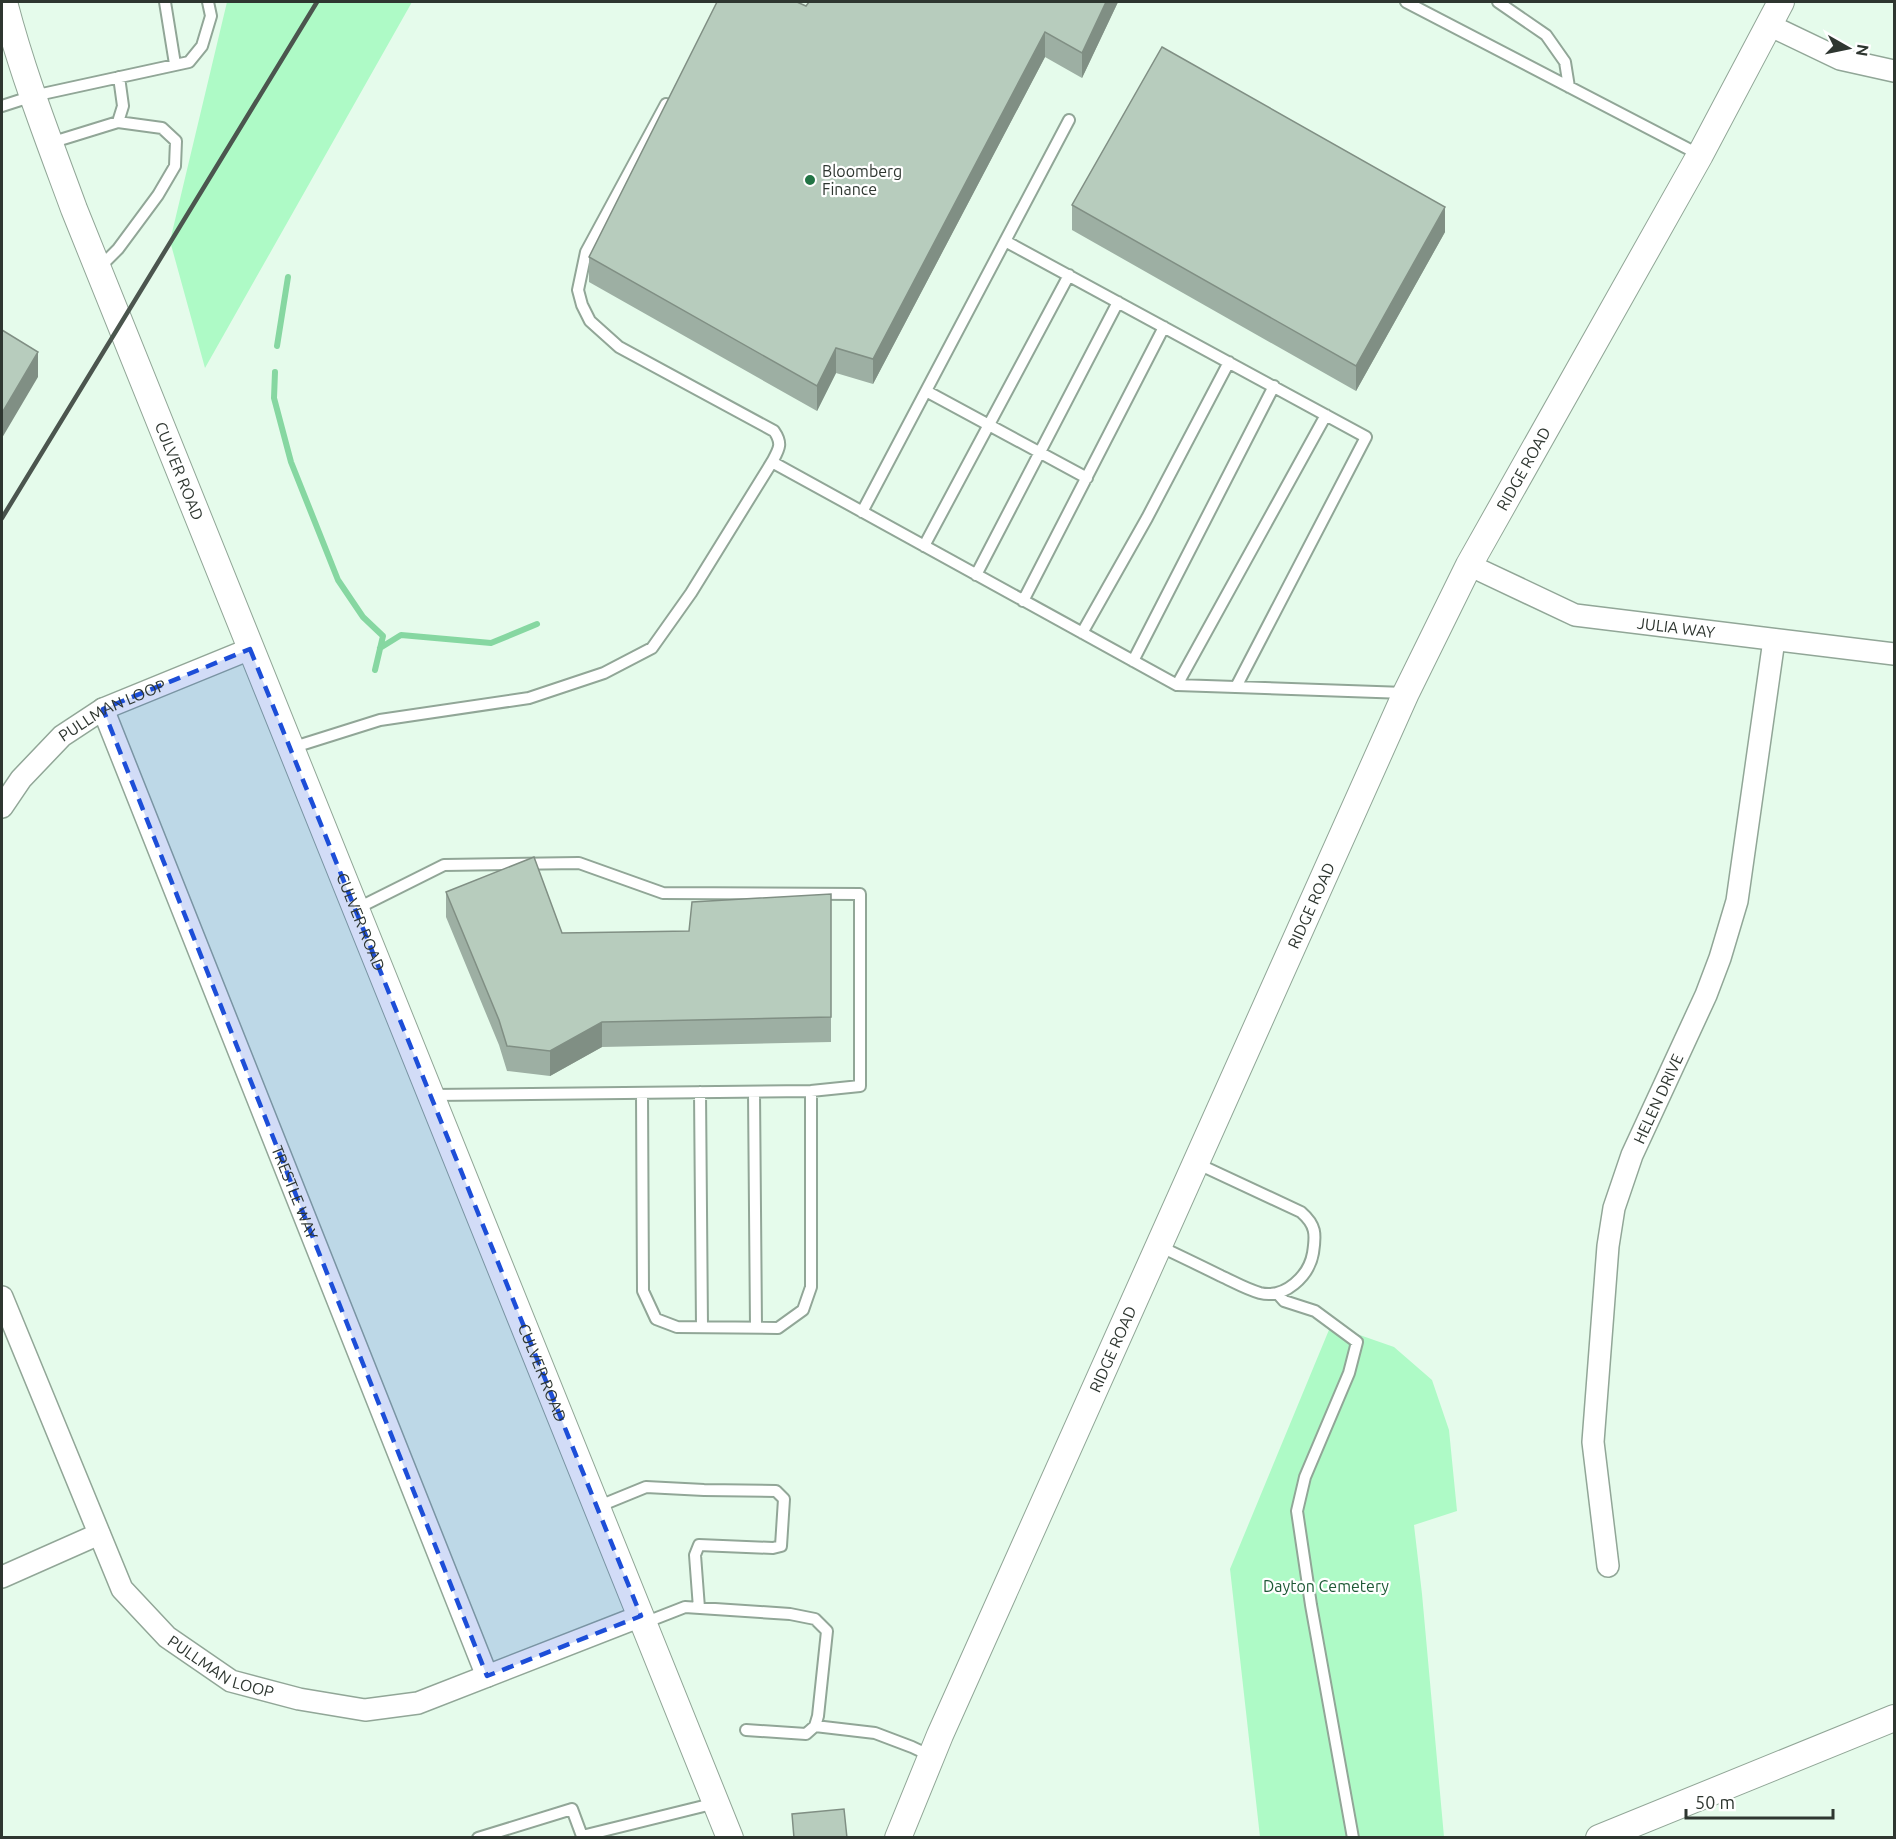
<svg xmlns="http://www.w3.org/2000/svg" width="1896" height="1839" viewBox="0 0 1896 1839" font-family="Ubuntu,sans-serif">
	<rect width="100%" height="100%" fill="#e5fbeb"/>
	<path fill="#aefac6" d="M 227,2 L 412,2 L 205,368 L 170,241 Z
		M 1331,1325 L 1394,1347 L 1432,1380 L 1449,1430 L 1457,1511 L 1414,1525 L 1422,1594 L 1444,1837 L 1260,1837 L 1230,1569 Z"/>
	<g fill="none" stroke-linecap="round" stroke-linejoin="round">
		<path stroke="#86d7a1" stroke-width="6" d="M 277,346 L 288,277
			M 275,372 L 274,398 L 291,462 L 338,580 L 363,617 L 383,636 L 375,670
			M 380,648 L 401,635 L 491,643 L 537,624"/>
		<defs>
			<path id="service" d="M 165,2 L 175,64
				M 1406,2 L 1700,155
				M 1498,2 L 1546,35 L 1565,62 L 1569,87
				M 2,106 L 33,96 L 189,62 L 202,46 L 211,16 L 208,2
				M 50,143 L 118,122 L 123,106 L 119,77
				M 1005,241 L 1366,437 L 1236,687
				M 99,268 L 118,249 L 158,195 L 175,166 L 176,141 L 162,128 L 118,122
				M 926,391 L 1087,478
				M 772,462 L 1177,685 L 1405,693
				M 862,512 L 1069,120
				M 924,546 L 1069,275
				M 976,575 L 1118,302
				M 1023,601 L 1164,327
				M 1082,633 L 1147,518 L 1229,362
				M 1133,661 L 1274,386
				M 1177,685 L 1326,415
				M 291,748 L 380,720 L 529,698 L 604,673 L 652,648 L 691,593 L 772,462 C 779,449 783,444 774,431 L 619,347 L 590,321 L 582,305 L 578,290 L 586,252 L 666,104
				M 356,909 L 444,865 L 579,863 L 663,893 L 860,894 L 860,1086 L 811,1091 L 432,1095
				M 700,1092 L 702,1327
				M 754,1092 L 756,1327
				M 642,1093 L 643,1291 L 656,1319 L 677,1327 L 778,1328 L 803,1310 L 811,1287 L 811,1091
				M 1159,1246 C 1180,1256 1201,1266 1221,1276 C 1234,1282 1246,1289 1260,1293 C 1285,1299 1309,1276 1313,1253 C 1316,1234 1316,1225 1301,1212 L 1196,1163
				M 1277,1293 L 1284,1301 L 1315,1311 L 1357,1342 L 1349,1373 L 1305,1477 L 1297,1511 L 1311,1605 L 1353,1838
				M 597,1507 L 646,1487 L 704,1490 L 776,1491 L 784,1499 L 781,1546 L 773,1548 L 699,1545 L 695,1555 L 699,1608
				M 644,1623 L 685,1607 L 790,1614 L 815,1619 L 827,1631 L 818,1716 L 815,1726 L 806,1734 L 746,1730
				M 815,1726 L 875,1733 L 912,1747 L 931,1756
				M 478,1838 L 572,1809 L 582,1836 L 716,1803"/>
			<g id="minor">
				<path d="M 1769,25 L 1840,59 L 1894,71"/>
				<path id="s1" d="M 1469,565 L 1575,615 L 1894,654"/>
				<path id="s2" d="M 103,709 L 487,1676"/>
				<path id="s3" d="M 2,807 L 21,779 L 62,736 L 103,709 L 250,649"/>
				<path id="s4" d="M 2,1297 L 122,1589 L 167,1637 L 231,1681 L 299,1699 L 365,1710 L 418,1703 L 641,1616"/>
				<path id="s5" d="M 1608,1566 L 1593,1442 L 1608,1246 L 1614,1208 L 1632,1155 L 1706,995 L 1720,958 L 1737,901 L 1774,640"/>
				<path d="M 2,1577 L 99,1534"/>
			</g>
			<g id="tertiary">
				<path id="s6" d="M 4,2 C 22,72 49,141 74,209 L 730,1838"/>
				<path id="s7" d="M 898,1838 L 940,1735 L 1406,693 L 1469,565 L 1700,155 L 1781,2"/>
				<path d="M 1599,1838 L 1894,1718"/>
			</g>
		</defs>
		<use href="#service" stroke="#91a697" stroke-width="14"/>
		<use href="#minor" stroke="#91a697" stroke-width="24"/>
		<use href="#tertiary" stroke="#91a697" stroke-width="28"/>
		<use href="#service" stroke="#fff" stroke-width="10"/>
		<use href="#minor" stroke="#fff" stroke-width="21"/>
		<use href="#tertiary" stroke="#fff" stroke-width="26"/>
		<path stroke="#4b554e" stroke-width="4.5" d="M 2,518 L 317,2"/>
	</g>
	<path fill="#9dafa3" d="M 1118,2 L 1082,78 L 1045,57 L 873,384 L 836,373 L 817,411 L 589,282 L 589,257 L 806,6 Z
		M 1072,205 L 1445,232 L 1356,391 L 1072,230 Z
		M 446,892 L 562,933 L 689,931 L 831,894 L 831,1042 L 602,1047 L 550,1076 L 507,1071 L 499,1045 L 446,917 Z"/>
	<path fill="#808f84" d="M 1106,2 L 1118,2 L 1082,78 L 1082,53 Z
		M 1045,32 L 1045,57 L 873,384 L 873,359 Z
		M 1445,207 L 1445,232 L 1356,391 L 1356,366 Z
		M 836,348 L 836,373 L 817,411 L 817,386 Z
		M 38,352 L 38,377 L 2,438 L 2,413 Z
		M 602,1022 L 602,1047 L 550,1076 L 550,1051 Z"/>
	<path fill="#b7ccbd" stroke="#808f84" stroke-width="1.5" d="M 717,2 L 797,2 L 806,6 L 809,2 L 1106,2 L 1082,53 L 1045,32 L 873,359 L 836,348 L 817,386 L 589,257 Z
		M 1162,47 L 1445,207 L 1356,366 L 1072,205 Z
		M 2,330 L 38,352 L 2,413 Z
		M 534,857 L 562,933 L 689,931 L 692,902 L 831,894 L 831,1017 L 602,1022 L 550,1051 L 507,1046 L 499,1020 L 446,892 Z
		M 844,1809 L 847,1838 L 794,1838 L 792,1814 Z"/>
	<path fill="#1d4ed8" fill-opacity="0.2" stroke="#1d4ed8" stroke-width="4.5" stroke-dasharray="12 8" stroke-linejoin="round" d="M 250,649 L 641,1616 L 487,1676 L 103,709 Z"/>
	<circle fill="#227445" stroke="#fff" stroke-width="2" cx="810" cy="180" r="6"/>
	<g text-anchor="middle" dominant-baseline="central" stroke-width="4.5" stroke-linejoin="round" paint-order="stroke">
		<g font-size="16" fill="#2e3630" stroke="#fff" text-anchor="start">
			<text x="822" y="171">Bloomberg<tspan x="822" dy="18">Finance</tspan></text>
		</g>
		<g font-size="16" fill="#2e3630" stroke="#fff">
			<text stroke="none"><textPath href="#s7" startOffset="1506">RIDGE ROAD</textPath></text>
			<text stroke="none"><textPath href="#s6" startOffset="501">CULVER ROAD</textPath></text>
			<text stroke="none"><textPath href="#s1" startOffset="219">JULIA WAY</textPath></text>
			<text stroke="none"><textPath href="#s3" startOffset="150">PULLMAN LOOP</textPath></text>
			<text stroke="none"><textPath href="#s7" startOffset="1020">RIDGE ROAD</textPath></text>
			<text stroke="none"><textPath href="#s6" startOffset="987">CULVER ROAD</textPath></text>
			<text stroke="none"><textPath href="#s5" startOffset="478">HELEN DRIVE</textPath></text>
			<text stroke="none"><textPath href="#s2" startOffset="520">TRESTLE WAY</textPath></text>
			<text stroke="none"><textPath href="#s7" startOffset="534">RIDGE ROAD</textPath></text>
			<text stroke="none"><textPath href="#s6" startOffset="1473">CULVER ROAD</textPath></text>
			<text stroke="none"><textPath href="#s4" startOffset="444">PULLMAN LOOP</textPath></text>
		</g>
		<g font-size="16" fill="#1e5936" stroke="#fff">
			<text x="1326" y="1586">Dayton Cemetery</text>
		</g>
	</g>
	<rect width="1896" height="1839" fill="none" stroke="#2e3630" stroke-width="6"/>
	<g transform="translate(1848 48) rotate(99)" stroke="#ffffff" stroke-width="4.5" paint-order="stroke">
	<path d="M0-4.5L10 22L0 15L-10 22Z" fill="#2e3630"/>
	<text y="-9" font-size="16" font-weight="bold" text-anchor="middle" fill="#2e3630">N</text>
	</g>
	<path d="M1686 1809v9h147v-9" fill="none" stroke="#2e3630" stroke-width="3"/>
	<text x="1695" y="1809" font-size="18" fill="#2e3630" stroke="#ffffff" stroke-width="4.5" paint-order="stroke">50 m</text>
</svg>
